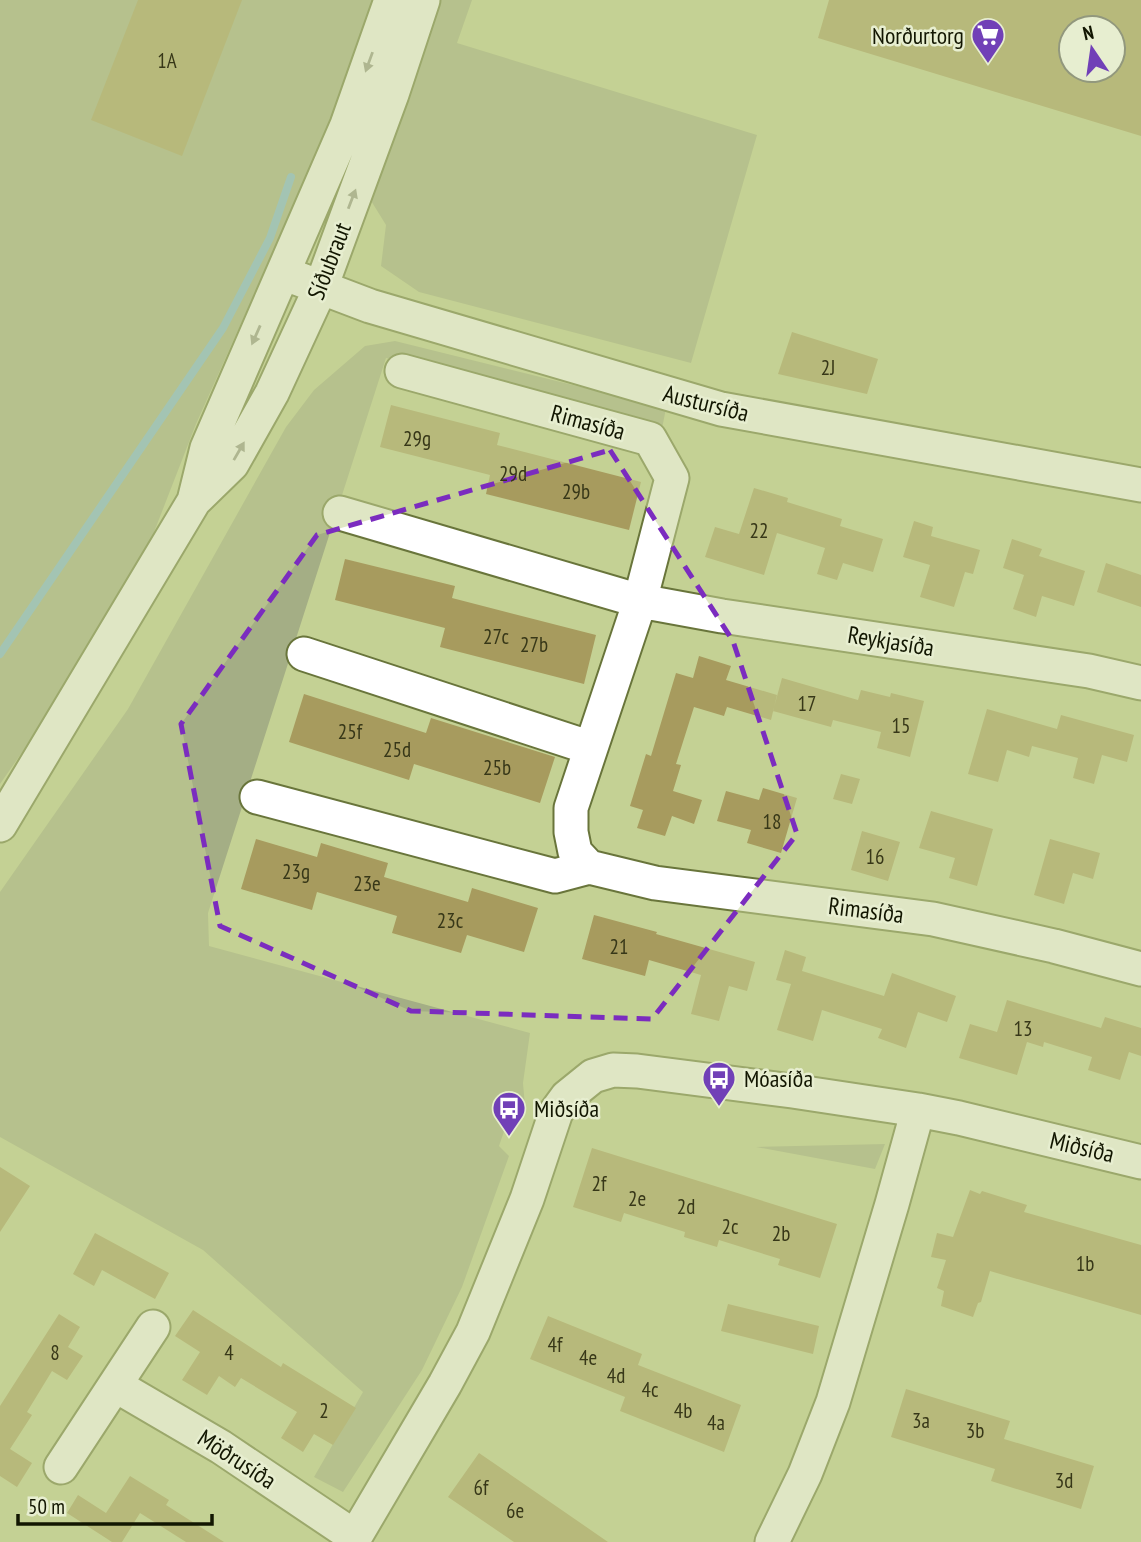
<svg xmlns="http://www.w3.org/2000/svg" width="1141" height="1542" viewBox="0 0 1141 1542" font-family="'PT Sans Narrow',sans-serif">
	<rect width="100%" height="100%" fill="#c4d194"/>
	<path fill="#a4ae85" d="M 0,0 L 375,0 L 321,145 L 196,424 L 149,545 L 23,751 L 0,784 Z
		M 430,0 L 472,0 L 457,43 L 757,135 L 691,363 L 419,292 L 381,266 L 386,225 L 365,191 Z
		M 395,341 L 666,408 L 662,429 L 386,358 L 208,913 L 209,946 L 530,1033 L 523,1083 L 525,1106 L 510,1114 L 499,1146 L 509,1156 L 462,1287 L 422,1370 L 343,1492 L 314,1477 L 363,1392 L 203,1250 L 0,1137 L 0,892 L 128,709 L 286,427 L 314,390 L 365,346 Z
		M 885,1144 L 875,1169 L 756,1147 Z"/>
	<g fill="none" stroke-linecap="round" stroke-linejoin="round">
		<path stroke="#7bb4d9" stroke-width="8" d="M 0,654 L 223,328 L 270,238 L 291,177"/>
	</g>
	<path fill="#a79b5e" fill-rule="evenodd" d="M 138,0 L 242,0 L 182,156 L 91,120 Z
		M 829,0 L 1141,0 L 1141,136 L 818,38 ZM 1071,28 L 1113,28 L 1113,70 L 1071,70 Z
		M 792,332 L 878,359 L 867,394 L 778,374 Z
		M 391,405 L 500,433 L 497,445 L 641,482 L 629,530 L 486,494 L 490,475 L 380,447 Z
		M 754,488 L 788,498 L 787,502 L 842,519 L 840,526 L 883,539 L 873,572 L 843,563 L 837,580 L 817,574 L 825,548 L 777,533 L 764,575 L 705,557 L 715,527 L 739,534 Z
		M 914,521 L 933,527 L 931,536 L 980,550 L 973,574 L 965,572 L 954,607 L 920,597 L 930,565 L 903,557 Z
		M 1012,539 L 1042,549 L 1039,556 L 1085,571 L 1074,606 L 1042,596 L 1036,617 L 1013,609 L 1024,575 L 1003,568 Z
		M 345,559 L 455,586 L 452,598 L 596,635 L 584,684 L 440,647 L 445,628 L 335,600 Z
		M 1106,563 L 1141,575 L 1141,607 L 1097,592 Z
		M 699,656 L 731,666 L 726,680 L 777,695 L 771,720 L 727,707 L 724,716 L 694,707 L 676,764 L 681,765 L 673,791 L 702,800 L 694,824 L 672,816 L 665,836 L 637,828 L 643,810 L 630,806 L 646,754 L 651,756 L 676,673 L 693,678 Z
		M 782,678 L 858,700 L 861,690 L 890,697 L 891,693 L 924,701 L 910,757 L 877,748 L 881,732 L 833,720 L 831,727 L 773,711 Z
		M 304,694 L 426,733 L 431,718 L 555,757 L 540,803 L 414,764 L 409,780 L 289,742 Z
		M 987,709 L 1057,729 L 1061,715 L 1134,735 L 1127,762 L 1102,755 L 1094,784 L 1073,778 L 1078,758 L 1032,746 L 1029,757 L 1007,750 L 998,782 L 968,774 Z
		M 841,774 L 860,779 L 852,804 L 833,799 Z
		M 763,788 L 797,798 L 781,853 L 747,843 L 751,830 L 717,821 L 726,791 L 759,800 Z
		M 931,811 L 993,829 L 977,886 L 949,878 L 955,858 L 919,848 Z
		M 862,831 L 900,842 L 888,881 L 851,870 Z
		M 256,839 L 317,857 L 321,843 L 388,863 L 384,877 L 468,902 L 472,888 L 538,908 L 524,952 L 467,935 L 461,953 L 392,933 L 397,916 L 317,892 L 312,910 L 241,889 Z
		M 1050,839 L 1100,853 L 1093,879 L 1073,873 L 1064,904 L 1034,895 Z
		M 594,915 L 657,932 L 656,934 L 755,962 L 747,991 L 729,986 L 719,1021 L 691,1014 L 701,975 L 649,960 L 645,976 L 582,959 Z
		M 785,950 L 806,957 L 802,971 L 884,996 L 892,973 L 956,996 L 947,1022 L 918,1012 L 906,1048 L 878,1038 L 882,1029 L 822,1010 L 813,1041 L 777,1030 L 791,984 L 776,980 Z
		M 1007,1000 L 1101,1028 L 1105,1017 L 1141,1028 L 1141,1056 L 1129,1052 L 1120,1080 L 1088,1070 L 1092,1057 L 1044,1042 L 1043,1047 L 1027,1042 L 1017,1075 L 959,1058 L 970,1024 L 997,1032 Z
		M 592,1148 L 837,1224 L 820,1278 L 778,1265 L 780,1259 L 719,1240 L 717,1247 L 684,1237 L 685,1232 L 624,1213 L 621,1222 L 573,1207 Z
		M 0,1167 L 30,1186 L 0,1232 Z
		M 970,1190 L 980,1194 L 982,1191 L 1027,1205 L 1024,1212 L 1141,1245 L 1141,1315 L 990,1271 L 981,1302 L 978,1303 L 973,1317 L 941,1306 L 944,1291 L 937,1288 L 946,1260 L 931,1257 L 937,1233 L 953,1237 Z
		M 95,1233 L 169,1273 L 155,1299 L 102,1270 L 94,1286 L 73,1274 Z
		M 728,1304 L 819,1326 L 813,1354 L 721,1331 Z
		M 193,1310 L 281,1367 L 283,1363 L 356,1408 L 333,1445 L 314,1434 L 303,1452 L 281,1438 L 297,1412 L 241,1378 L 235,1387 L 219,1376 L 207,1395 L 182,1380 L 200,1352 L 175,1336 Z
		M 59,1314 L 80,1327 L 68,1347 L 83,1356 L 67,1380 L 52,1371 L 27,1412 L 32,1415 L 10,1449 L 32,1463 L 17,1487 L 0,1476 L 0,1406 Z
		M 548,1316 L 642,1354 L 638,1365 L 741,1405 L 724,1452 L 620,1411 L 625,1397 L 530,1359 Z
		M 906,1389 L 1010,1421 L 1004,1439 L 1094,1466 L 1081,1509 L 991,1481 L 995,1469 L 891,1437 Z
		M 479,1453 L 582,1524 L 608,1542 L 514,1542 L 448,1497 Z
		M 130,1476 L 169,1500 L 166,1505 L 224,1542 L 186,1542 L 140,1513 L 122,1542 L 112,1542 L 67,1513 L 78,1495 L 106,1513 Z"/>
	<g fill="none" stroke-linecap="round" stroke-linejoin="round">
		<defs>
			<path id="minor" d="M 283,273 L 370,306 L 721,409 L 1141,485
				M 402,371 L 650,439 L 672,478 L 640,601 L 571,808 L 571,832 L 575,852 L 589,867 L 655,883 L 933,919 L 1054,946 L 1141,969
				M 194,501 L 207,448 L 347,125 L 391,0
				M 340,513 L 640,601 L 722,616 L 1089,671 L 1141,683
				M 304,654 L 591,748
				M 257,797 L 555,876 L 589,867
				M 0,825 L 194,501 L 232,464 L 272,393 L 321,287 L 392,94 L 423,0
				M 115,1385 L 221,1447 L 355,1537
				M 61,1467 L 153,1327
				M 352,1542 L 445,1384 L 473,1332 L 527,1199 L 556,1112 L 567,1097 L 593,1076 L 613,1070 L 637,1071 L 792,1091 L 918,1110 L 959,1118 L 1141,1162
				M 772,1542 L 805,1474 L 833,1402 L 892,1204 L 918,1110"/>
		</defs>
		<use href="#minor" stroke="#69753b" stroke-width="37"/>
		<use href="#minor" stroke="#fff" stroke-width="33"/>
	</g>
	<defs><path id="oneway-solid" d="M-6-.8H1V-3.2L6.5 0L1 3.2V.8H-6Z" transform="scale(1.75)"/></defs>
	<g fill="#94968d">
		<use href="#oneway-solid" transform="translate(369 62) rotate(110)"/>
		<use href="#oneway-solid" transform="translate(352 199) rotate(-69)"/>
		<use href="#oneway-solid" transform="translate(256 335) rotate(114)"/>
		<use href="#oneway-solid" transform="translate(239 451) rotate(-60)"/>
	</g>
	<path d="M0 0H1141V1542H0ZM 610,450 L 733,641 L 797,834 L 652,1019 L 411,1011 L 220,926 L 181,724 L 317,535 Z" fill="#c4d194" fill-opacity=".55" fill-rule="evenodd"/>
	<path fill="none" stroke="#7b2cbf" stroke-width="5" stroke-dasharray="14 9" stroke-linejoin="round" d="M 610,450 L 733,641 L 797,834 L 652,1019 L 411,1011 L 220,926 L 181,724 L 317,535 Z"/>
	<defs>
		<symbol id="supermarket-pin" viewBox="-11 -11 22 30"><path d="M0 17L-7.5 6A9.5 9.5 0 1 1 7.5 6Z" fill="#7140b7" stroke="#e7eed0"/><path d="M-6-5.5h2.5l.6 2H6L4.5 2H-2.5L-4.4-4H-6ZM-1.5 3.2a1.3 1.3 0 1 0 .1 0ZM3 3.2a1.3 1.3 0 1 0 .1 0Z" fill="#fff"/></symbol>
		<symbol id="bus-pin" viewBox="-11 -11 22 30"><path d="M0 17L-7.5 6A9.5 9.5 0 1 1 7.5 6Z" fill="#7140b7" stroke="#e7eed0"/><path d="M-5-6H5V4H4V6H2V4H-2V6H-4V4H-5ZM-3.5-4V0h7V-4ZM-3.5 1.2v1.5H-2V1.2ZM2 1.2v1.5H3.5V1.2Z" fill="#fff"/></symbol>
	</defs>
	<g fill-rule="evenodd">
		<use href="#supermarket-pin" x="969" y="16" width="38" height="52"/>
		<use href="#bus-pin" x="700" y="1059" width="38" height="52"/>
		<use href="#bus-pin" x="490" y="1089" width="38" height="52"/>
	</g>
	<g text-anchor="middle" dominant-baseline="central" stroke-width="5" stroke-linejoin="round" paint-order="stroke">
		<g font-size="21" fill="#373718">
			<text x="167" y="60">1A</text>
			<text x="828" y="367">2J</text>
			<text x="417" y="438">29g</text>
			<text x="513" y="473">29d</text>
			<text x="576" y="491">29b</text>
			<text x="759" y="530">22</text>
			<text x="496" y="636">27c</text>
			<text x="534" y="644">27b</text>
			<text x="807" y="703">17</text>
			<text x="901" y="725">15</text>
			<text x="350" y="731">25f</text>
			<text x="397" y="749">25d</text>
			<text x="497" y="767">25b</text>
			<text x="772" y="821">18</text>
			<text x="875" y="856">16</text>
			<text x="296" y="871">23g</text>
			<text x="367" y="883">23e</text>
			<text x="450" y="920">23c</text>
			<text x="619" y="946">21</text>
			<text x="1023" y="1028">13</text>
			<text x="599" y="1183">2f</text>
			<text x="637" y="1198">2e</text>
			<text x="686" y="1206">2d</text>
			<text x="730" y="1226">2c</text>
			<text x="781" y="1233">2b</text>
			<text x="1085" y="1263">1b</text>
			<text x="555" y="1344">4f</text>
			<text x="55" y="1352">8</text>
			<text x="229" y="1352">4</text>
			<text x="588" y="1357">4e</text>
			<text x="616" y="1375">4d</text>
			<text x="650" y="1389">4c</text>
			<text x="324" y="1410">2</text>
			<text x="683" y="1410">4b</text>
			<text x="921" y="1420">3a</text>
			<text x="716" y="1422">4a</text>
			<text x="975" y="1430">3b</text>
			<text x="1064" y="1480">3d</text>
			<text x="481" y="1487">6f</text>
			<text x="515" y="1510">6e</text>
		</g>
		<g font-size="24" fill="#121601" stroke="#e7eed0" text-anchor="start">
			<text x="964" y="35" text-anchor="end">Norðurtorg</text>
			<text x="744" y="1078">Móasíða</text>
			<text x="534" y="1108">Miðsíða</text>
		</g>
		<g font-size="24" fill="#121601" stroke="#e7eed0">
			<text transform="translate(329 261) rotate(-69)">Síðubraut</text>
			<text transform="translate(706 403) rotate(14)">Austursíða</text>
			<text transform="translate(588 422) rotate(15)">Rimasíða</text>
			<text transform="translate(891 641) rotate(9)">Reykjasíða</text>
			<text transform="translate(866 910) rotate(7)">Rimasíða</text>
			<text transform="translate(1082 1147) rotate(13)">Miðsíða</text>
			<text transform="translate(237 1459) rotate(33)">Möðrusíða</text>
		</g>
	</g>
	<g transform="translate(1092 49) rotate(347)"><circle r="33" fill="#e7eed0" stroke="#92987d" stroke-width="2"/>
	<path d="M0-5L12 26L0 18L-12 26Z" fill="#7140b7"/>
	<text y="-10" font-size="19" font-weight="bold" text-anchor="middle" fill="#121601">N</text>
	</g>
	<path d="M18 1514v10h194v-10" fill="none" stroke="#121601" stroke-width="3.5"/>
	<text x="28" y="1514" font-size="21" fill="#121601" stroke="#e7eed0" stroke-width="5" paint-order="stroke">50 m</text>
</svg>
